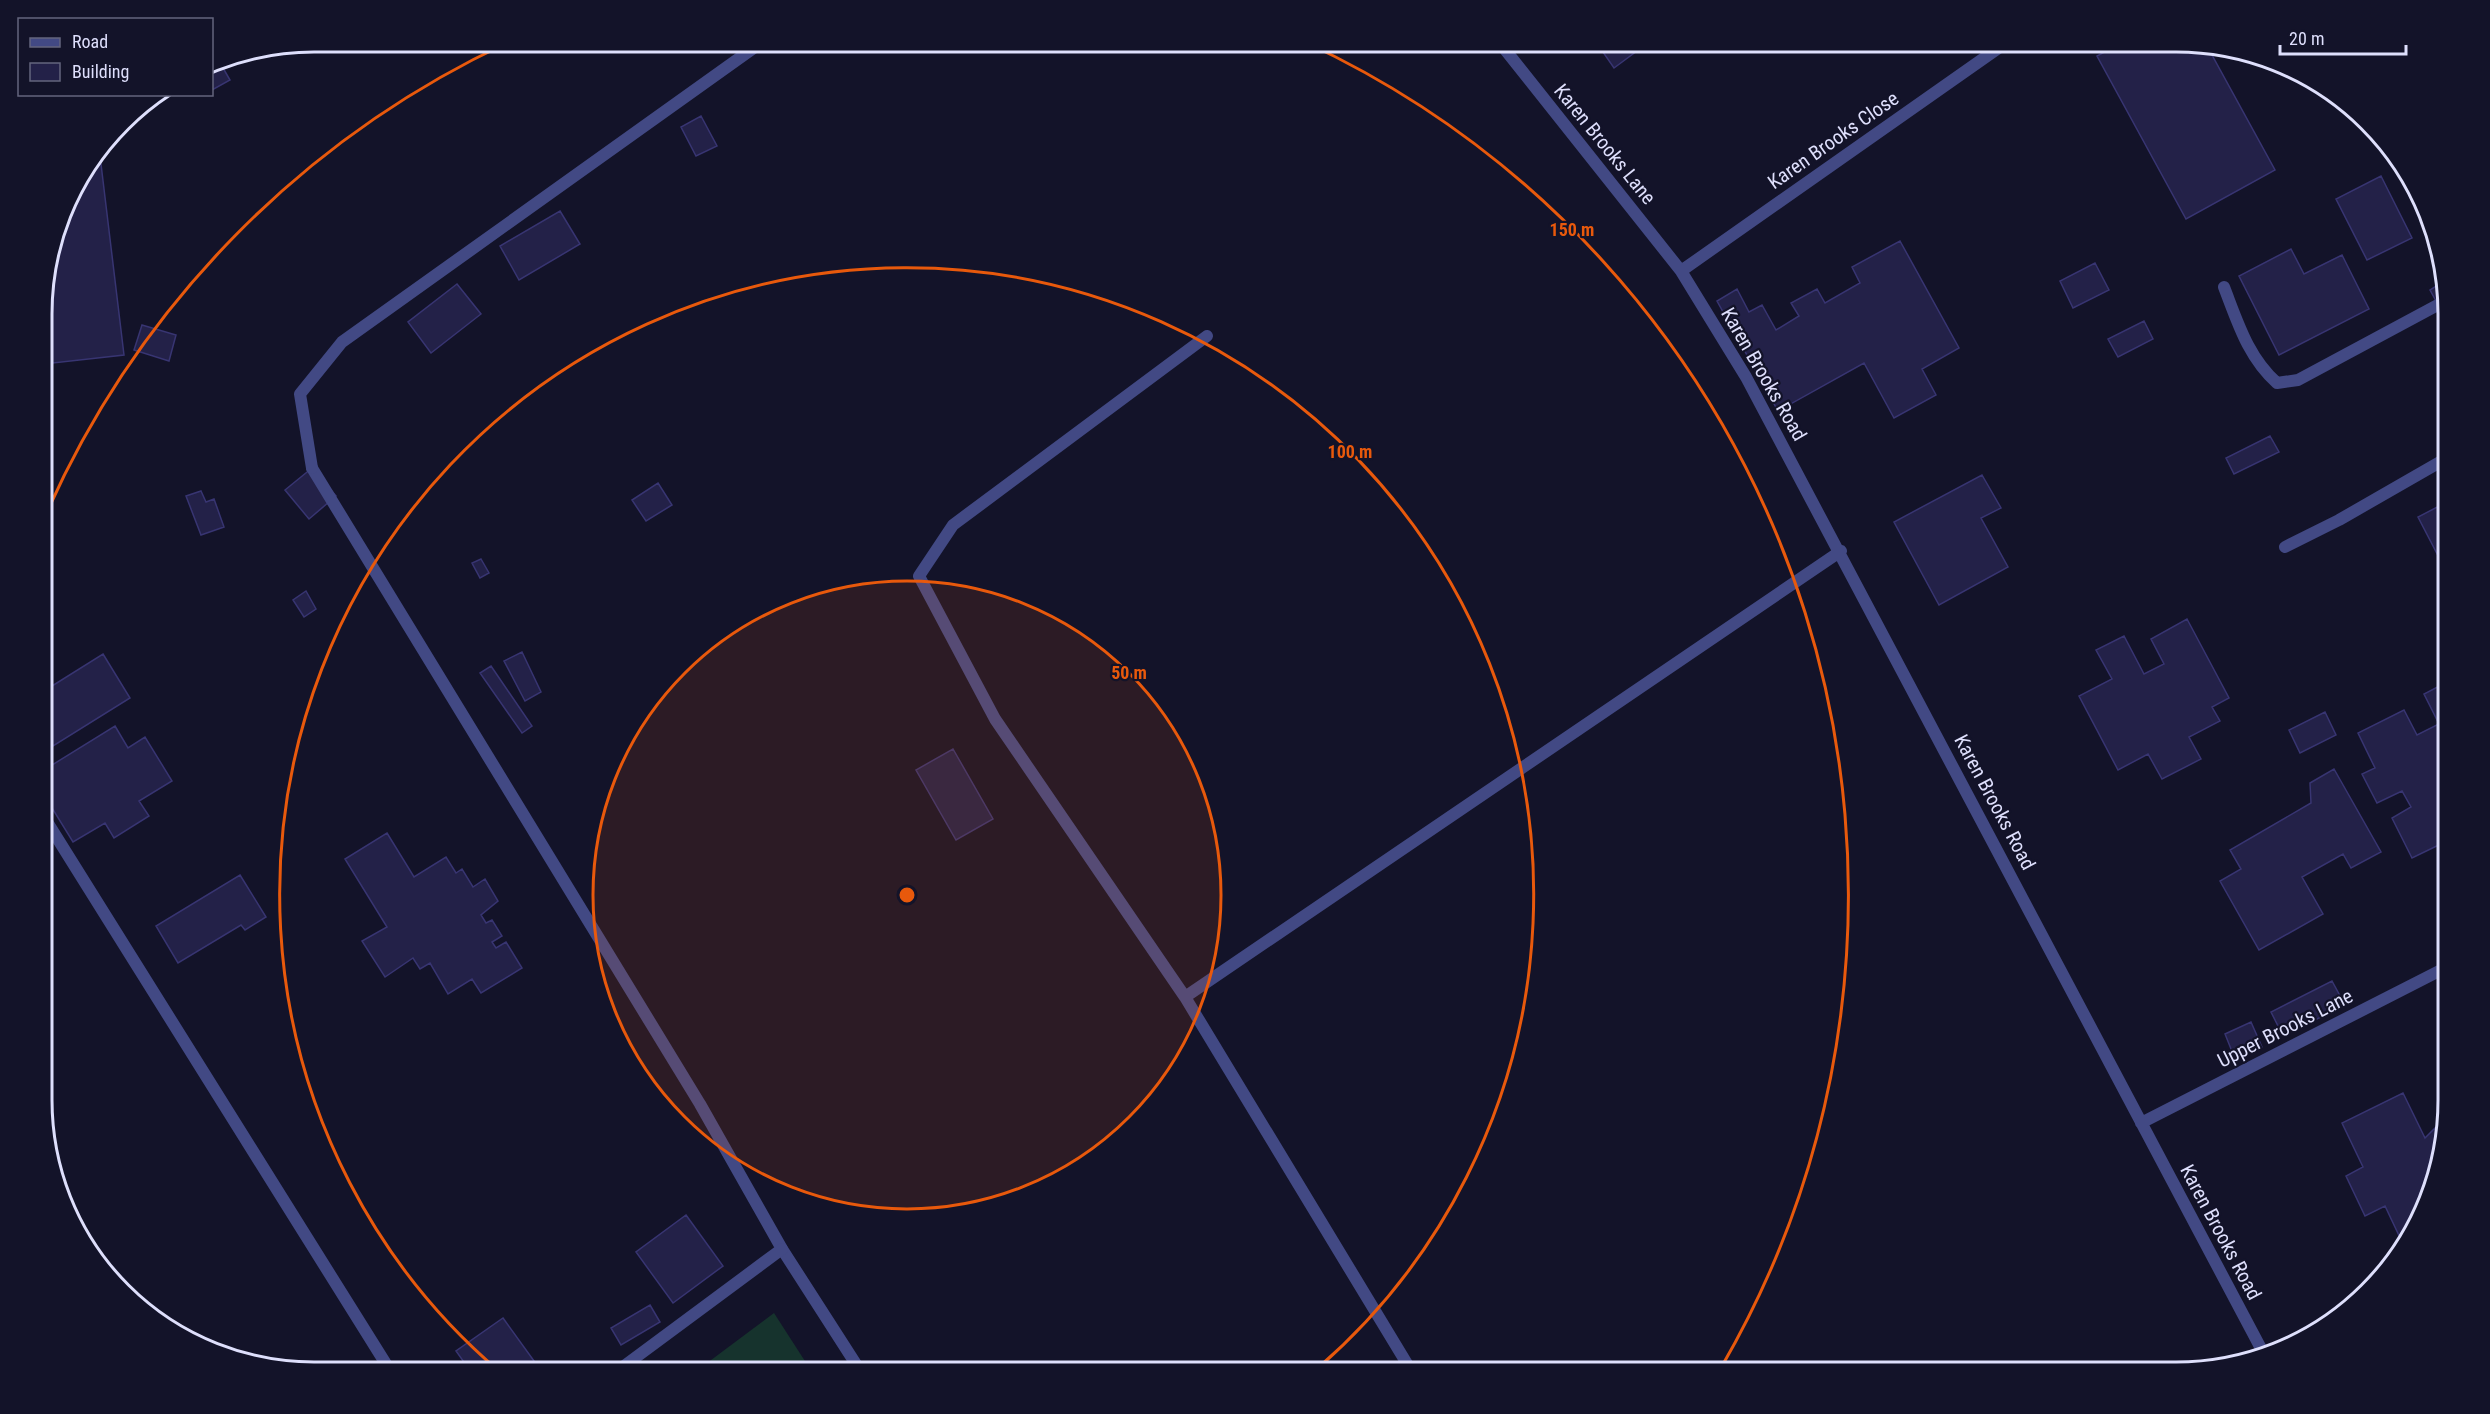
<svg xmlns="http://www.w3.org/2000/svg" width="2490" height="1414" viewBox="0 0 2490 1414" font-family="'Roboto Condensed',sans-serif">
	<rect width="100%" height="100%" fill="#131329"/>
	<path fill="#16332d" d="M 774,1313 L 812,1372 L 695,1372 Z"/>
	<path fill="#232148" stroke="#383572" stroke-width="1.5" d="M 1596,42 L 1649,42 L 1614,68 Z
		M 2123,42 L 2176,42 L 2207,46 L 2275,170 L 2186,219 L 2097,56 Z
		M 219,61 L 230,80 L 212,90 L 212,62 Z
		M 701,116 L 717,146 L 696,156 L 681,127 Z
		M 101,164 L 124,355 L 44,364 L 44,279 L 70,194 L 92,165 Z
		M 2381,176 L 2412,238 L 2367,260 L 2336,199 Z
		M 560,211 L 580,244 L 519,280 L 500,246 Z
		M 1900,241 L 1959,348 L 1922,369 L 1936,395 L 1894,418 L 1864,363 L 1778,411 L 1717,301 L 1737,289 L 1749,312 L 1762,305 L 1776,330 L 1799,316 L 1791,303 L 1817,289 L 1825,303 L 1860,283 L 1852,267 Z
		M 2291,249 L 2304,274 L 2342,255 L 2369,309 L 2279,355 L 2239,276 Z
		M 2095,263 L 2109,290 L 2073,308 L 2060,281 Z
		M 2444,281 L 2447,296 L 2447,321 L 2430,290 Z
		M 457,284 L 481,314 L 431,353 L 408,322 Z
		M 2144,321 L 2153,339 L 2118,357 L 2108,339 Z
		M 142,325 L 176,335 L 169,361 L 134,350 Z
		M 2270,436 L 2279,452 L 2234,474 L 2226,458 Z
		M 312,468 L 336,496 L 309,519 L 285,490 Z
		M 1982,475 L 2001,508 L 1981,518 L 2008,567 L 1939,605 L 1894,522 Z
		M 658,483 L 672,505 L 646,521 L 632,500 Z
		M 201,491 L 206,502 L 214,499 L 224,527 L 201,535 L 186,496 Z
		M 2447,502 L 2447,573 L 2418,517 Z
		M 481,559 L 489,573 L 480,578 L 472,563 Z
		M 306,591 L 316,609 L 304,617 L 293,600 Z
		M 2187,619 L 2229,698 L 2212,707 L 2220,721 L 2189,737 L 2201,759 L 2162,779 L 2148,754 L 2118,770 L 2079,696 L 2112,679 L 2096,650 L 2124,636 L 2144,674 L 2164,664 L 2151,639 Z
		M 522,652 L 541,692 L 525,701 L 504,661 Z
		M 103,654 L 130,698 L 53,746 L 44,731 L 44,691 Z
		M 491,666 L 532,726 L 522,733 L 480,673 Z
		M 2447,682 L 2447,841 L 2412,858 L 2392,818 L 2411,807 L 2402,791 L 2377,803 L 2362,774 L 2375,768 L 2358,733 L 2404,710 L 2417,735 L 2439,724 L 2424,694 Z
		M 2325,712 L 2336,735 L 2300,753 L 2289,730 Z
		M 115,726 L 128,748 L 145,737 L 172,781 L 139,801 L 149,816 L 114,838 L 105,823 L 73,842 L 44,795 L 44,770 Z
		M 953,749 L 993,819 L 956,840 L 916,770 Z
		M 2334,769 L 2381,852 L 2351,868 L 2343,854 L 2302,877 L 2323,914 L 2259,950 L 2220,881 L 2241,869 L 2230,850 L 2311,803 L 2310,783 Z
		M 387,833 L 414,877 L 446,857 L 456,873 L 462,869 L 473,887 L 485,879 L 498,901 L 481,915 L 486,923 L 492,920 L 502,936 L 492,942 L 496,948 L 506,942 L 522,968 L 481,993 L 472,979 L 448,994 L 430,963 L 420,969 L 413,958 L 385,977 L 362,941 L 387,927 L 345,859 Z
		M 240,875 L 266,917 L 245,930 L 241,925 L 178,963 L 156,926 Z
		M 2332,981 L 2345,1005 L 2283,1036 L 2271,1012 Z
		M 2251,1022 L 2262,1047 L 2235,1059 L 2225,1034 Z
		M 2403,1093 L 2425,1138 L 2435,1128 L 2441,1140 L 2412,1236 L 2403,1244 L 2385,1206 L 2365,1216 L 2346,1176 L 2363,1167 L 2342,1123 Z
		M 686,1215 L 723,1266 L 673,1303 L 636,1252 Z
		M 650,1305 L 660,1322 L 621,1345 L 611,1328 Z
		M 503,1318 L 542,1372 L 471,1372 L 456,1351 Z"/>
	<g fill="none" stroke-linecap="round" stroke-linejoin="round">
		<path stroke="#424984" stroke-width="12" d="M 2224,287 C 2238,323 2248,357 2277,383 L 2298,380 L 2447,300
			M 312,468 L 700,1104 L 782,1249 L 861,1372"/>
		<path stroke="#424984" stroke-width="12" d="M 1499,42 L 1681,271 L 1746,377 L 2265,1356
			M 1681,271 L 2007,42
			M 1207,336 L 953,525 L 919,576 L 995,719 L 1185,997 L 1412,1372
			M 2285,547 L 2339,520 L 2447,458
			M 44,817 L 391,1372
			M 1185,997 L 1841,551
			M 2141,1123 L 2447,967
			M 616,1372 L 782,1249"/>
		<path stroke="#424984" stroke-width="12" d="M 312,468 L 300,394 L 342,342 L 762,42"/>
	</g>
	<circle cx="907" cy="895" r="314" fill="#e8590c" fill-opacity=".12"/>
	<g fill="none" stroke="#e8590c" stroke-width="3">
		<circle cx="907" cy="895" r="314"/>
		<path d="M500 1372A627 627 0 1 1 1318 1368"/>
		<path d="M47 512A941 941 0 0 1 509 42M1305 42A941 941 0 0 1 1722 1366"/>
	</g>
	<g text-anchor="middle" dominant-baseline="central" stroke-width="4.5" stroke-linejoin="round" paint-order="stroke">
		<g font-size="20" fill="#dedffc" stroke="#131329">
			<text transform="translate(1833 140) rotate(-35)">Karen Brooks Close</text>
			<text transform="translate(1605 144) rotate(51)">Karen Brooks Lane</text>
			<text transform="translate(1764 374) rotate(60)">Karen Brooks Road</text>
			<text transform="translate(1995 802) rotate(62)">Karen Brooks Road</text>
			<text transform="translate(2285 1028) rotate(-27)">Upper Brooks Lane</text>
			<text transform="translate(2221 1232) rotate(62)">Karen Brooks Road</text>
		</g>
	</g>
	<path d="M0 0H2490V1414H0ZM314 52H2176A262 262 0 0 1 2438 314V1100A262 262 0 0 1 2176 1362H314A262 262 0 0 1 52 1100V314A262 262 0 0 1 314 52Z" fill="#131329" fill-rule="evenodd"/>
	<path fill="none" stroke="#dedffc" stroke-width="3" d="M314 52H2176A262 262 0 0 1 2438 314V1100A262 262 0 0 1 2176 1362H314A262 262 0 0 1 52 1100V314A262 262 0 0 1 314 52Z"/>
	<circle cx="907" cy="895" r="9" fill="#e8590c" stroke="#131329" stroke-width="3"/>
	<g font-size="18" text-anchor="middle" font-weight="bold" fill="#e8590c" stroke="#131329" stroke-width="4.5" stroke-linejoin="round" paint-order="stroke">
		<text x="1572" y="236">150 m</text>
		<text x="1350" y="458">100 m</text>
		<text x="1129" y="679">50 m</text>
	</g>
	<rect x="18" y="18" width="195" height="78" fill="#131329" stroke="#64657d" stroke-width="1.5"/>
	<rect x="30" y="38" width="30" height="9" fill="#424984" stroke="#64657d" stroke-width="1.5"/>
	<text x="72" y="48" font-size="18" fill="#dedffc">Road</text>
	<rect x="30" y="63" width="30" height="18" fill="#232148" stroke="#64657d" stroke-width="1.5"/>
	<text x="72" y="78" font-size="18" fill="#dedffc">Building</text>
	<path d="M2280 45v9h126v-9" fill="none" stroke="#dedffc" stroke-width="3"/>
	<text x="2289" y="45" font-size="18" fill="#dedffc" stroke="#131329" stroke-width="4.5" paint-order="stroke">20 m</text>
</svg>
